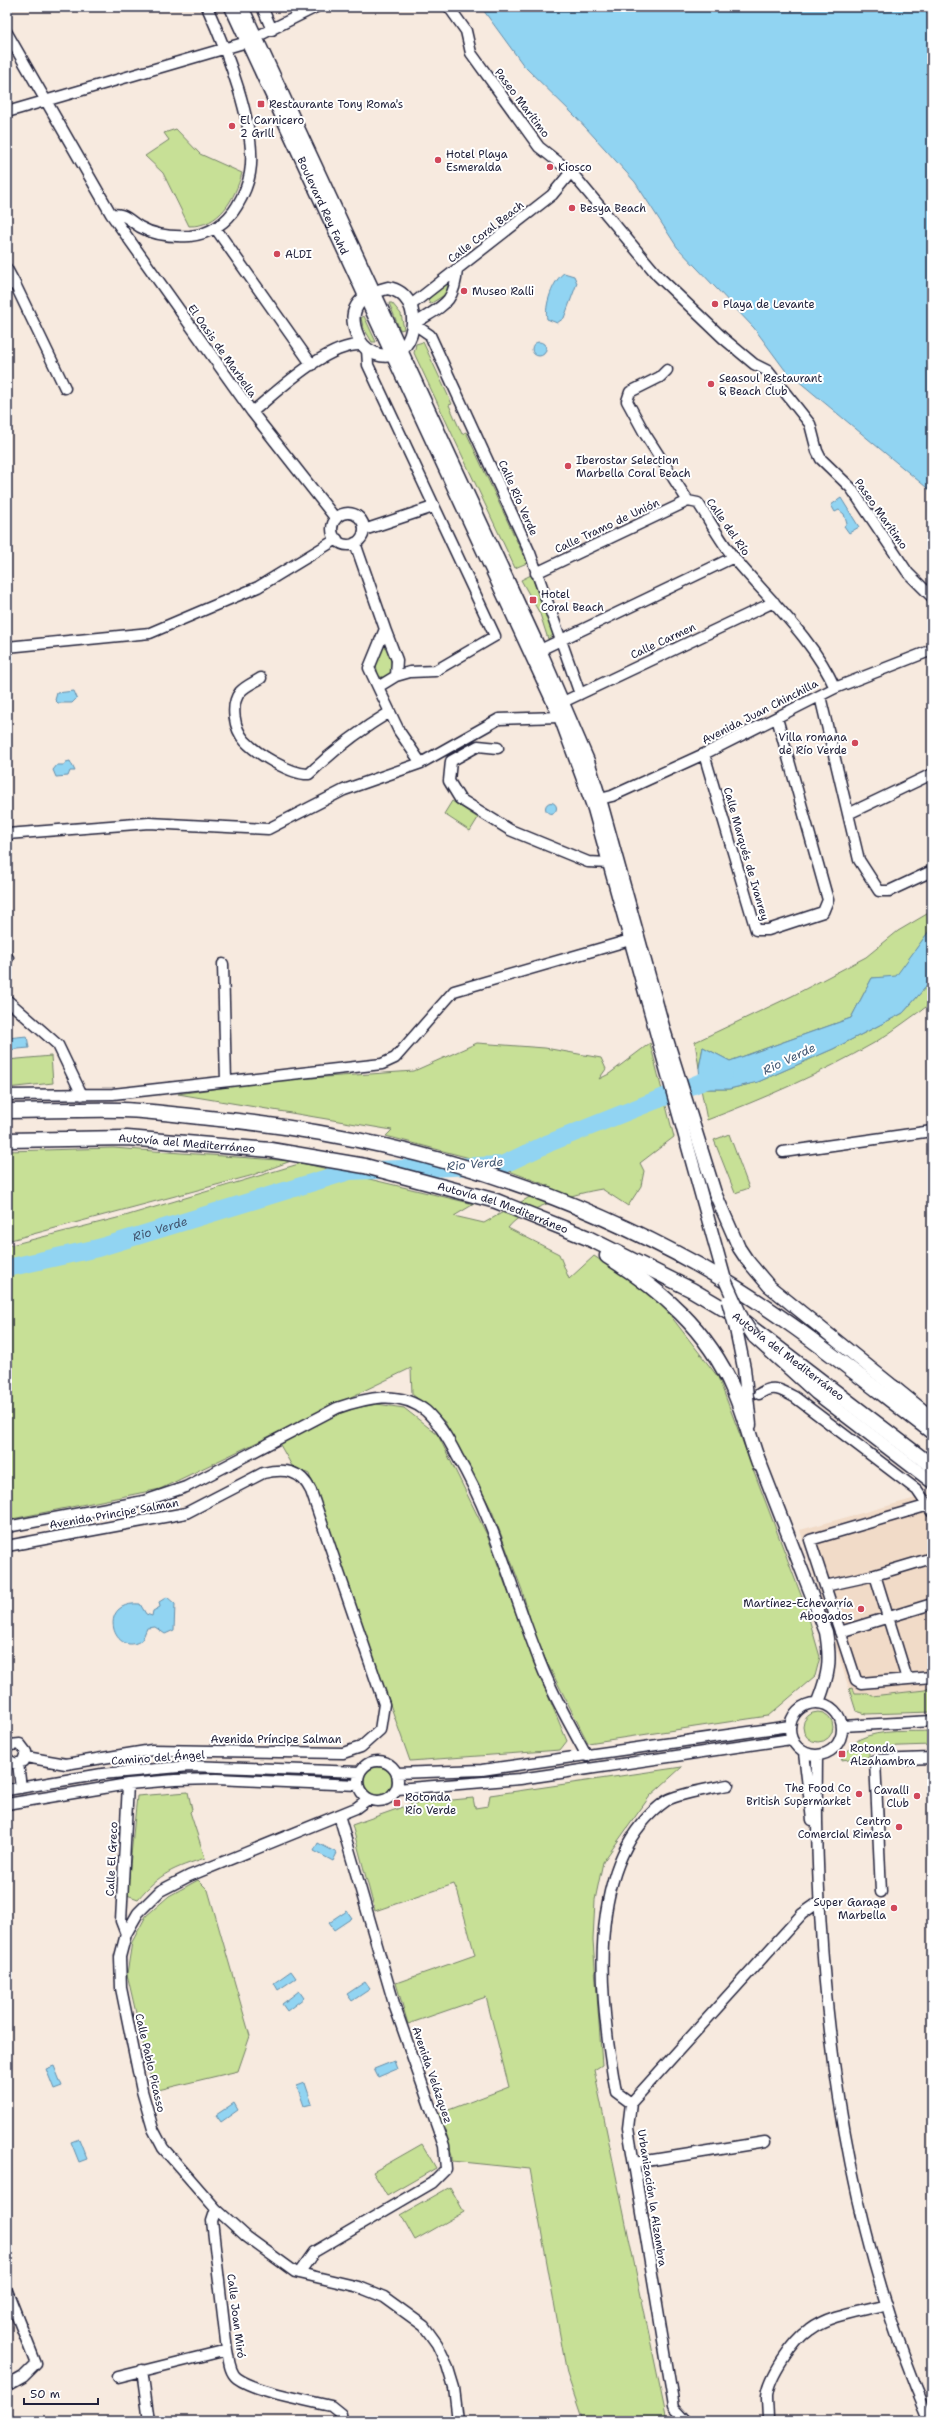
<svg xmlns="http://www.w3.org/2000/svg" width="939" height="2428" viewBox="0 0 939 2428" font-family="'Shantell Sans',sans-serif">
	<rect width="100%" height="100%" fill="#f7eadf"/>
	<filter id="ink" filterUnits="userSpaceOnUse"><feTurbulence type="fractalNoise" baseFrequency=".025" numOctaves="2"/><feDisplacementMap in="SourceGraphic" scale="8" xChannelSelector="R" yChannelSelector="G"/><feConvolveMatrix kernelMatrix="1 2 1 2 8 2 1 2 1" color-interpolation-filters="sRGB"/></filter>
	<g filter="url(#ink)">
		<path fill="#f1dbc8" d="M 927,1495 L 932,1502 L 932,1686 L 925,1690 L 872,1696 L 868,1693 L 854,1693 L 852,1688 L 849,1689 L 800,1530 Z"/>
		<path fill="#c7e096" stroke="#748168" d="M 176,129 L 200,154 L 242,173 C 235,198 220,227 189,226 L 163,173 L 145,156 L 169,140 L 164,133 Z
			M 444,283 L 448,284 L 446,294 L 430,304 L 428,300 Z
			M 389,303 L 392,303 L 401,314 L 404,329 L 400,330 Z
			M 364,316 L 376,342 L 372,342 L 363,327 L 361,318 Z
			M 423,342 L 452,404 L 449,405 L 462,434 L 466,432 L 527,563 L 515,568 L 414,353 L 416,344 Z
			M 531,575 L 554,634 L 548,639 L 540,614 L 521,580 Z
			M 384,640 C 388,649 402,685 378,676 L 376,664 Z
			M 452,801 L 478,818 L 470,831 L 444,814 Z
			M 932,911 L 932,927 L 896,977 L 872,978 L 851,1018 L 730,1061 L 703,1047 L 699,1068 L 695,1042 L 792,996 L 866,957 L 898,931 Z
			M 932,980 L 932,1003 C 912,1016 894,1031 874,1043 C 820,1074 765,1098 707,1120 L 701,1089 L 729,1089 L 758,1082 L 833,1049 L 903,1013 Z
			M 477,1043 L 545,1048 L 601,1058 L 606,1069 L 599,1079 L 609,1074 L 650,1043 L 674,1137 L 640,1163 L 644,1171 L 641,1186 L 628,1206 L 602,1189 C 577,1193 522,1208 508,1228 L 559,1254 L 569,1279 L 594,1256 L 656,1297 L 718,1377 L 806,1608 L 820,1657 L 815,1676 L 768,1716 L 588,1743 L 536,1641 L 522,1590 L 492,1511 L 445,1422 L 412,1394 L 411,1368 L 160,1489 L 7,1520 L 7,1246 L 125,1216 L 302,1163 L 474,1204 L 454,1216 L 484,1223 L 549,1186 L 485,1162 L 386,1136 L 392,1130 L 178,1094 L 267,1081 L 414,1071 Z
			M 51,1056 L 53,1083 L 7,1088 L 7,1060 Z
			M 729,1134 L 749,1188 L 735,1193 L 714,1140 Z
			M 113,1148 L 291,1161 L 250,1176 L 7,1241 L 7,1151 Z
			M 377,1404 L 404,1408 L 438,1435 L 487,1535 L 531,1655 L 567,1741 L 560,1750 L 410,1761 L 309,1474 L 292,1466 L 279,1443 L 346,1410 Z
			M 932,1686 L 932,1712 L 866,1714 L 856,1711 L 849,1689 L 852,1688 L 854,1693 L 868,1693 L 872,1696 L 925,1690 Z
			M803 1727a15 15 0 1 1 30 0a15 15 0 1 1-30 0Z
			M 932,1731 L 932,1745 L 869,1747 L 869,1757 L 841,1760 C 847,1753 852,1744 860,1739 C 880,1729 910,1732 932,1731 Z
			M364 1781a14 14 0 1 1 28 0a14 14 0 1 1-28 0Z
			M 682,1767 L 650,1796 L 603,1862 L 595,1900 L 593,1940 L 602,2065 L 594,2070 L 667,2421 L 583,2421 L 567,2374 L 530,2169 L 452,2161 L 452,2155 L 438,2114 L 509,2087 L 486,1997 L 408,2024 L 396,1983 L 475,1955 L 458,1893 L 454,1884 L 375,1911 L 352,1825 L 411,1804 L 473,1798 L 475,1808 L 488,1806 L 490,1795 Z
			M 188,1792 L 192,1810 L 190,1812 L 205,1858 C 174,1868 160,1873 138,1899 L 127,1895 L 137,1796 Z
			M 198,1880 L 208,1890 L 250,2036 L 238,2071 L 154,2091 L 127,1974 L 132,1942 L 146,1916 L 169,1896 Z
			M 422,2144 L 436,2168 L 387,2196 L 373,2172 Z
			M 450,2187 L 464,2212 L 415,2240 L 401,2215 Z"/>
		<path fill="#91d4f2" stroke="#658da9" d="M 481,7 L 932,7 L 932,492 L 785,370 L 754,328 L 677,247 L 635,182 L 576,117 L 524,66 Z
			M 564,273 L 574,276 L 577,283 L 564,318 L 557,323 L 547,319 C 544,306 553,280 564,273 Z
			M532 349a7 7 0 1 1 14 0a7 7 0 1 1-14 0Z
			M 841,498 L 859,527 L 849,533 L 844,526 L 847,524 L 844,514 L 839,510 L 835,512 L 831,505 Z
			M 74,691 L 77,698 L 72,703 L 58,703 L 55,700 L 57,693 Z
			M 70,761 L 75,771 L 70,771 L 68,776 L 56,777 L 53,770 L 57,765 L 64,765 L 66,762 Z
			M545.5 808a5.5 5.5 0 1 1 11 0a5.5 5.5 0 1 1-11 0Z
			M 932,927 L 932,980 L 903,1013 L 833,1049 L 758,1082 L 729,1089 L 701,1089 L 699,1068 L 703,1047 L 730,1061 L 851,1018 L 872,978 L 896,976 Z
			M 27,1036 L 29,1048 L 7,1050 L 7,1038 Z
			M 167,1597 L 175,1604 L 174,1630 L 165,1634 L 155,1627 L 147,1628 L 142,1640 C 114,1660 95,1600 140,1604 L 146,1614 L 152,1616 L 153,1611 L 160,1607 L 159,1602 Z
			M 318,1843 L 337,1853 L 333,1861 L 314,1851 Z
			M 347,1911 L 352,1918 L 334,1930 L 329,1923 Z
			M 291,1971 L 296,1978 L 278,1990 L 274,1983 Z
			M 365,1982 L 370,1989 L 352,2001 L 347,1994 Z
			M 299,1991 L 304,1998 L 287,2011 L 282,2004 Z
			M 394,2061 L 397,2069 L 378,2077 L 374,2069 Z
			M 54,2066 L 62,2086 L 54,2089 L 46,2069 Z
			M 305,2083 L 312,2104 L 304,2106 L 297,2086 Z
			M 234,2103 L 238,2110 L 221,2122 L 216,2115 Z
			M 79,2139 L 87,2159 L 79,2162 L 71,2142 Z"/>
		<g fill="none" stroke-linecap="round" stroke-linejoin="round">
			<path stroke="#91d4f2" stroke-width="18" id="s1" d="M 7,1268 L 98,1248 L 350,1171 L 502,1165 L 549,1143 L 724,1073"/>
			<defs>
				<path id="minor" d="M 262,7 L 272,30
					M 449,7 L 466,31 L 471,53 L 539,147 L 571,172 L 658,276 L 723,338 L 754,364 L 768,371 L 810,424 L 817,451 L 821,459 L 851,488 L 908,573 L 932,597
					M 7,33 L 111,214 L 252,412 C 278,391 327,343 362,345
					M 256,37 L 316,7
					M 7,112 L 247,42
					M 111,214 C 127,214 127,219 140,227 C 154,235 174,237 190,236 C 210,234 227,223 237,206 C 243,196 248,185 250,173 C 258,129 225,47 207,7
					M 216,229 L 312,365
					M 7,269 L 14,282 L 7,286
					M 457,269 C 455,305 441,306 414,324 L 430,335 L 530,553 L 580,694
					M 14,282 L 65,388
					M 411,305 L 552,195 L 571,172
					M 367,349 L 368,365 L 495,636 L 435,671 L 410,672 L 396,676
					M 667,370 L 660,377 L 630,392 L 627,401 L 645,434 L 688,501 L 698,503 C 710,521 721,542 735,559 C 770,601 812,637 835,688
					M 252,412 L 336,519
					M332 529a16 16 0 1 1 32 0a16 16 0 1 1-32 0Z
					M 364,530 L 433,507
					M 355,543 L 385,629 L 369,668 L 378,687 L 396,676 L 397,660 L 385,629
					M 536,573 L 688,501
					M 7,647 L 150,633 L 258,587 L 337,539
					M 540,650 L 734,557
					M 261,678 C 255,682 245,686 240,692 C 230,705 234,729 245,741 C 257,754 292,775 309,774 C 334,750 360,730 390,712
					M 378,687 L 399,731 L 421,763
					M 820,696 L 859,860 L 879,891 L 889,891 L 932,871
					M 563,702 L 774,602
					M 498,748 L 478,746 L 451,761 L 449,781 L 460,799 L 510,830 L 588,862 L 609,863
					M 704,754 L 756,930 L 768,930 L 823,912 L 828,900 L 777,718
					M 600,799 L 612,796 L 704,754 L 835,688 L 932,650
					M 848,814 L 932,774
					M 7,834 L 149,823 L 268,829 L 344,790 L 421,763 L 499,719 L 560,717
					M 7,959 L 8,958
					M 223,964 L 226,1081
					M 7,1000 L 58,1045 L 82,1095
					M 7,1095 L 113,1094 L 382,1064 L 395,1058 L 454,991 L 630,940
					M 783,1152 L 932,1131
					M 759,1394 C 773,1384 782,1390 796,1398 L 917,1490 L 932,1512
					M 929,1505 L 810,1540 L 856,1680 L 861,1683 L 932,1677
					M 7,1527 L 144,1501 L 186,1487 L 337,1408 C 366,1398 399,1389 426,1411 C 439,1423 449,1440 457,1456 C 493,1517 510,1584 535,1649 C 548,1686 568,1721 587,1756
					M 7,1546 L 186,1513 L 263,1473 C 285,1468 301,1470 311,1491 L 384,1704 L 380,1730 L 361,1747 L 343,1753 L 152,1750 L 66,1764 L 26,1757
					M 875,1575 L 907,1679
					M 825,1586 L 875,1575 L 932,1558
					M 840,1632 L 932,1604
					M790 1729a26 26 0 1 1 52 0a26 26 0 1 1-52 0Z
					M 842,1726 L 932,1721
					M 7,1749 L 10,1745 L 20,1744 L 26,1752 L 23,1761 C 17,1765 12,1764 7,1758
					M 804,1753 L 812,1820
					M 817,1755 C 814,1979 839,2214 930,2421
					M358 1781a20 20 0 1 1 40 0a20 20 0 1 1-40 0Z
					M 18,1763 L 21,1788
					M 397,1773 L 482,1770 L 790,1726
					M 397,1789 L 520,1779 L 791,1739
					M 7,1790 L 102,1774 L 190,1766 L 359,1772
					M 368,1799 L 356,1808 L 189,1876 L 160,1891 L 138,1913 L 126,1934 L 120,1957 L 121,1988 L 142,2091 L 153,2129 L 163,2148 L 216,2209 L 247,2237 L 295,2272 L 359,2287 L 384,2297 L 424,2326 L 437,2344 L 447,2365 L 454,2388 L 458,2421
					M 7,1804 L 128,1784 L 175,1780 L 216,1779 L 358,1785
					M 881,1892 L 875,1760 L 932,1758
					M 126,1934 L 121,1921 L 128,1784
					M 631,2103 L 616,2092 C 600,2005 582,1860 666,1801 C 676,1794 714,1788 728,1785
					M 634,2163 L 765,2142
					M 216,2209 L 212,2221 L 227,2350 C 229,2359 229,2372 237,2378 C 256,2392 307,2400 331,2406 L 341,2414 L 342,2421
					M 299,2273 L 314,2252 L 432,2183 L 446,2169 L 444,2146 L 395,2007 L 339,1815
					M 7,2291 L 36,2364 L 23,2377 L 7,2386
					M 142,2370 L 149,2421
					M 118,2377 L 227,2350
					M 687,2421 L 674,2407 L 628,2128 L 631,2103 L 802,1914 L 819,1902
					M 768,2421 C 768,2413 767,2404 767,2396 C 769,2377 793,2341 809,2330 C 830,2314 862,2311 887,2304"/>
				<g id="major">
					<path id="s2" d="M 231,7 L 560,717 L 594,809 L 725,1280"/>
					<path d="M 242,7 L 540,650 L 588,761 L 600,799 L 664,1030 L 715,1193 L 739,1248 L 747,1260 L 769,1286 L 931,1417"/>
					<path d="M 388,288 C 429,295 416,367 376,354 C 369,351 363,347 360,341 C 344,310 359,295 388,288 Z"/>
					<path d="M 736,1329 L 744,1368 L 750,1425"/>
					<path d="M 754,1337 L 816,1393 L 932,1482"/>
					<path d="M 757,1455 L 826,1632 C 831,1661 829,1674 818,1702"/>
				</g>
				<g id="highway">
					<path d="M 7,1111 C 46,1111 84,1109 123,1110 C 152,1111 180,1115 209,1118 C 381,1134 546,1181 698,1265 C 782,1312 856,1374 932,1432"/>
					<path id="s3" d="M 7,1140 L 127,1138 L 271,1150 L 365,1166 L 496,1201 L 588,1238 L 692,1290 L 736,1316 L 932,1466"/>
					<path d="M 607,1256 C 661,1290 708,1330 733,1389 C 744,1413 750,1440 759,1464"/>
					<path d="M 894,1388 L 905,1408"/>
				</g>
			</defs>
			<use href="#minor" stroke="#22223b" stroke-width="13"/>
			<use href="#major" stroke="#22223b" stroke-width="15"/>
			<use href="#highway" stroke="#22223b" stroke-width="17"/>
			<use href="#minor" stroke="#fff" stroke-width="10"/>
			<use href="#major" stroke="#fff" stroke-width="12"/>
			<use href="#highway" stroke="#fff" stroke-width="14"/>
			<defs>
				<path id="major-bridge" d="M 725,1280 L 743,1320 L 754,1337
					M 728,1301 L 736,1329"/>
			</defs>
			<use href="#major-bridge" stroke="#22223b" stroke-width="15" stroke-linecap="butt"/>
			<use href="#major-bridge" stroke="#fff" stroke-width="12"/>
		</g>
	</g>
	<g fill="#d1495b" stroke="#fff" stroke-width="1.5">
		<rect x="257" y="100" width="8" height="8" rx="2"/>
		<circle cx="232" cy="126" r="4"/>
		<circle cx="438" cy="160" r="4"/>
		<circle cx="550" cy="167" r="4"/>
		<circle cx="572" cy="208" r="4"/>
		<circle cx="277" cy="254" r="4"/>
		<circle cx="464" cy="291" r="4"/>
		<circle cx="715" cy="304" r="4"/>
		<circle cx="711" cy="384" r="4"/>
		<circle cx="568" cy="466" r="4"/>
		<rect x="529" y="596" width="8" height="8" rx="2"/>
		<circle cx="855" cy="743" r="4"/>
		<circle cx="861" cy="1609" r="4"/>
		<rect x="838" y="1750" width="8" height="8" rx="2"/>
		<circle cx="859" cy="1794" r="4"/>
		<circle cx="917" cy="1796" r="4"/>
		<rect x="393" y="1799" width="8" height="8" rx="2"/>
		<circle cx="899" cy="1827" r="4"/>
		<circle cx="894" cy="1908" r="4"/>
	</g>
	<g text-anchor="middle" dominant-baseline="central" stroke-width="4" stroke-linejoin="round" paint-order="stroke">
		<g font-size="11" fill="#22223b" stroke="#fff">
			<text transform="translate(522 103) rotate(53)">Paseo Marítimo</text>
			<text stroke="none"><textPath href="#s2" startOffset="219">Boulevard Rey Fahd</textPath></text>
			<text transform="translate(486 232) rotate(-38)">Calle Coral Beach</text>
			<text transform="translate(222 351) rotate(55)">El Oasis de Marbella</text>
			<text transform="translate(518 498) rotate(66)">Calle Río Verde</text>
			<text transform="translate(881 514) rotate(55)">Paseo Marítimo</text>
			<text transform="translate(607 526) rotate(-25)">Calle Tramo de Unión</text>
			<text transform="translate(728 527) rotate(55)">Calle del Río</text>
			<text transform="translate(663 641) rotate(-25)">Calle Carmen</text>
			<text transform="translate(760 712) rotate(-27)">Avenida Juan Chinchilla</text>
			<text transform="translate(746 854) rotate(74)">Calle Marqués de Ivanrey</text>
			<text stroke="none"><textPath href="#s3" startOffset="180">Autovía del Mediterráneo</textPath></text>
			<text stroke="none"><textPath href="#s3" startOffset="504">Autovía del Mediterráneo</textPath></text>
			<text stroke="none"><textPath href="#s3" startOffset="828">Autovía del Mediterráneo</textPath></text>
			<text transform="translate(114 1514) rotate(-10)">Avenida Principe Salman</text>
			<text x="276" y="1739">Avenida Príncipe Salman</text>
			<text transform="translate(158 1758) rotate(-4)">Camino del Ángel</text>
			<text transform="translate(112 1859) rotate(-87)">Calle El Greco</text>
			<text transform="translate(150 2063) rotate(77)">Calle Pablo Picasso</text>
			<text transform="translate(432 2075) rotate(71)">Avenida Velázquez</text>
			<text transform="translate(652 2198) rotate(81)">Urbanización la Alzambra</text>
			<text transform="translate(236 2316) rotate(83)">Calle Joan Miró</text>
		</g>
		<g font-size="11" fill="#22223b" stroke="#fff" text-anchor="start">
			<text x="269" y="104">Restaurante Tony Roma's</text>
			<text x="240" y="120">El Carnicero<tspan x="240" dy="13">2 Grill</tspan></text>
			<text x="446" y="154">Hotel Playa<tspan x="446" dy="13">Esmeralda</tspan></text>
			<text x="558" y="167">Kiosco</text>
			<text x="580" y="208">Besya Beach</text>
			<text x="285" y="254">ALDI</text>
			<text x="472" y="291">Museo Ralli</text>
			<text x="723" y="304">Playa de Levante</text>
			<text x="719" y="378">Seasoul Restaurant<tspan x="719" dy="13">&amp; Beach Club</tspan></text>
			<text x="576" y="460">Iberostar Selection<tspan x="576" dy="13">Marbella Coral Beach</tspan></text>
			<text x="541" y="594">Hotel<tspan x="541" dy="13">Coral Beach</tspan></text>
			<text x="847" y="737" text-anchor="end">Villa romana<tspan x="847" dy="13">de Río Verde</tspan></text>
			<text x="853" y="1603" text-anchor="end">Martínez-Echevarría<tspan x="853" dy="13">Abogados</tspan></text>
			<text x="850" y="1748">Rotonda<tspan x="850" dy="13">Alzahambra</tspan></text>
			<text x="851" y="1788" text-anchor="end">The Food Co<tspan x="851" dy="13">British Supermarket</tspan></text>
			<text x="909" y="1790" text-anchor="end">Cavalli<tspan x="909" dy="13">Club</tspan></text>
			<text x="405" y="1797">Rotonda<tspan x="405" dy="13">Río Verde</tspan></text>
			<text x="891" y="1821" text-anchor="end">Centro<tspan x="891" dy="13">Comercial Rimesa</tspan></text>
			<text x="886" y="1902" text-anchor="end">Super Garage<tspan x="886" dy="13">Marbella</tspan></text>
		</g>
		<g font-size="12" font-style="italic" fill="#435772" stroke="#fff">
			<text transform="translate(789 1059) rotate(-26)">Rio Verde</text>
			<text transform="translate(475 1164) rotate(-5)">Rio Verde</text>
			<text stroke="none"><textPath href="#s1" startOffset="158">Rio Verde</textPath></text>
		</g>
	</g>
	<rect width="939" height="2428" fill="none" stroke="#fff" stroke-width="24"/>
	<rect x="12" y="12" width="915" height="2404" fill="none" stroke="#22223b" stroke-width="1.5" filter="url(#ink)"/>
	<path d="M24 2398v6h74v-6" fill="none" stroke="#22223b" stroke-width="2"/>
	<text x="30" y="2398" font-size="12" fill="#22223b" stroke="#ffffff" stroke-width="3" paint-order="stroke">50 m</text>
</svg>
